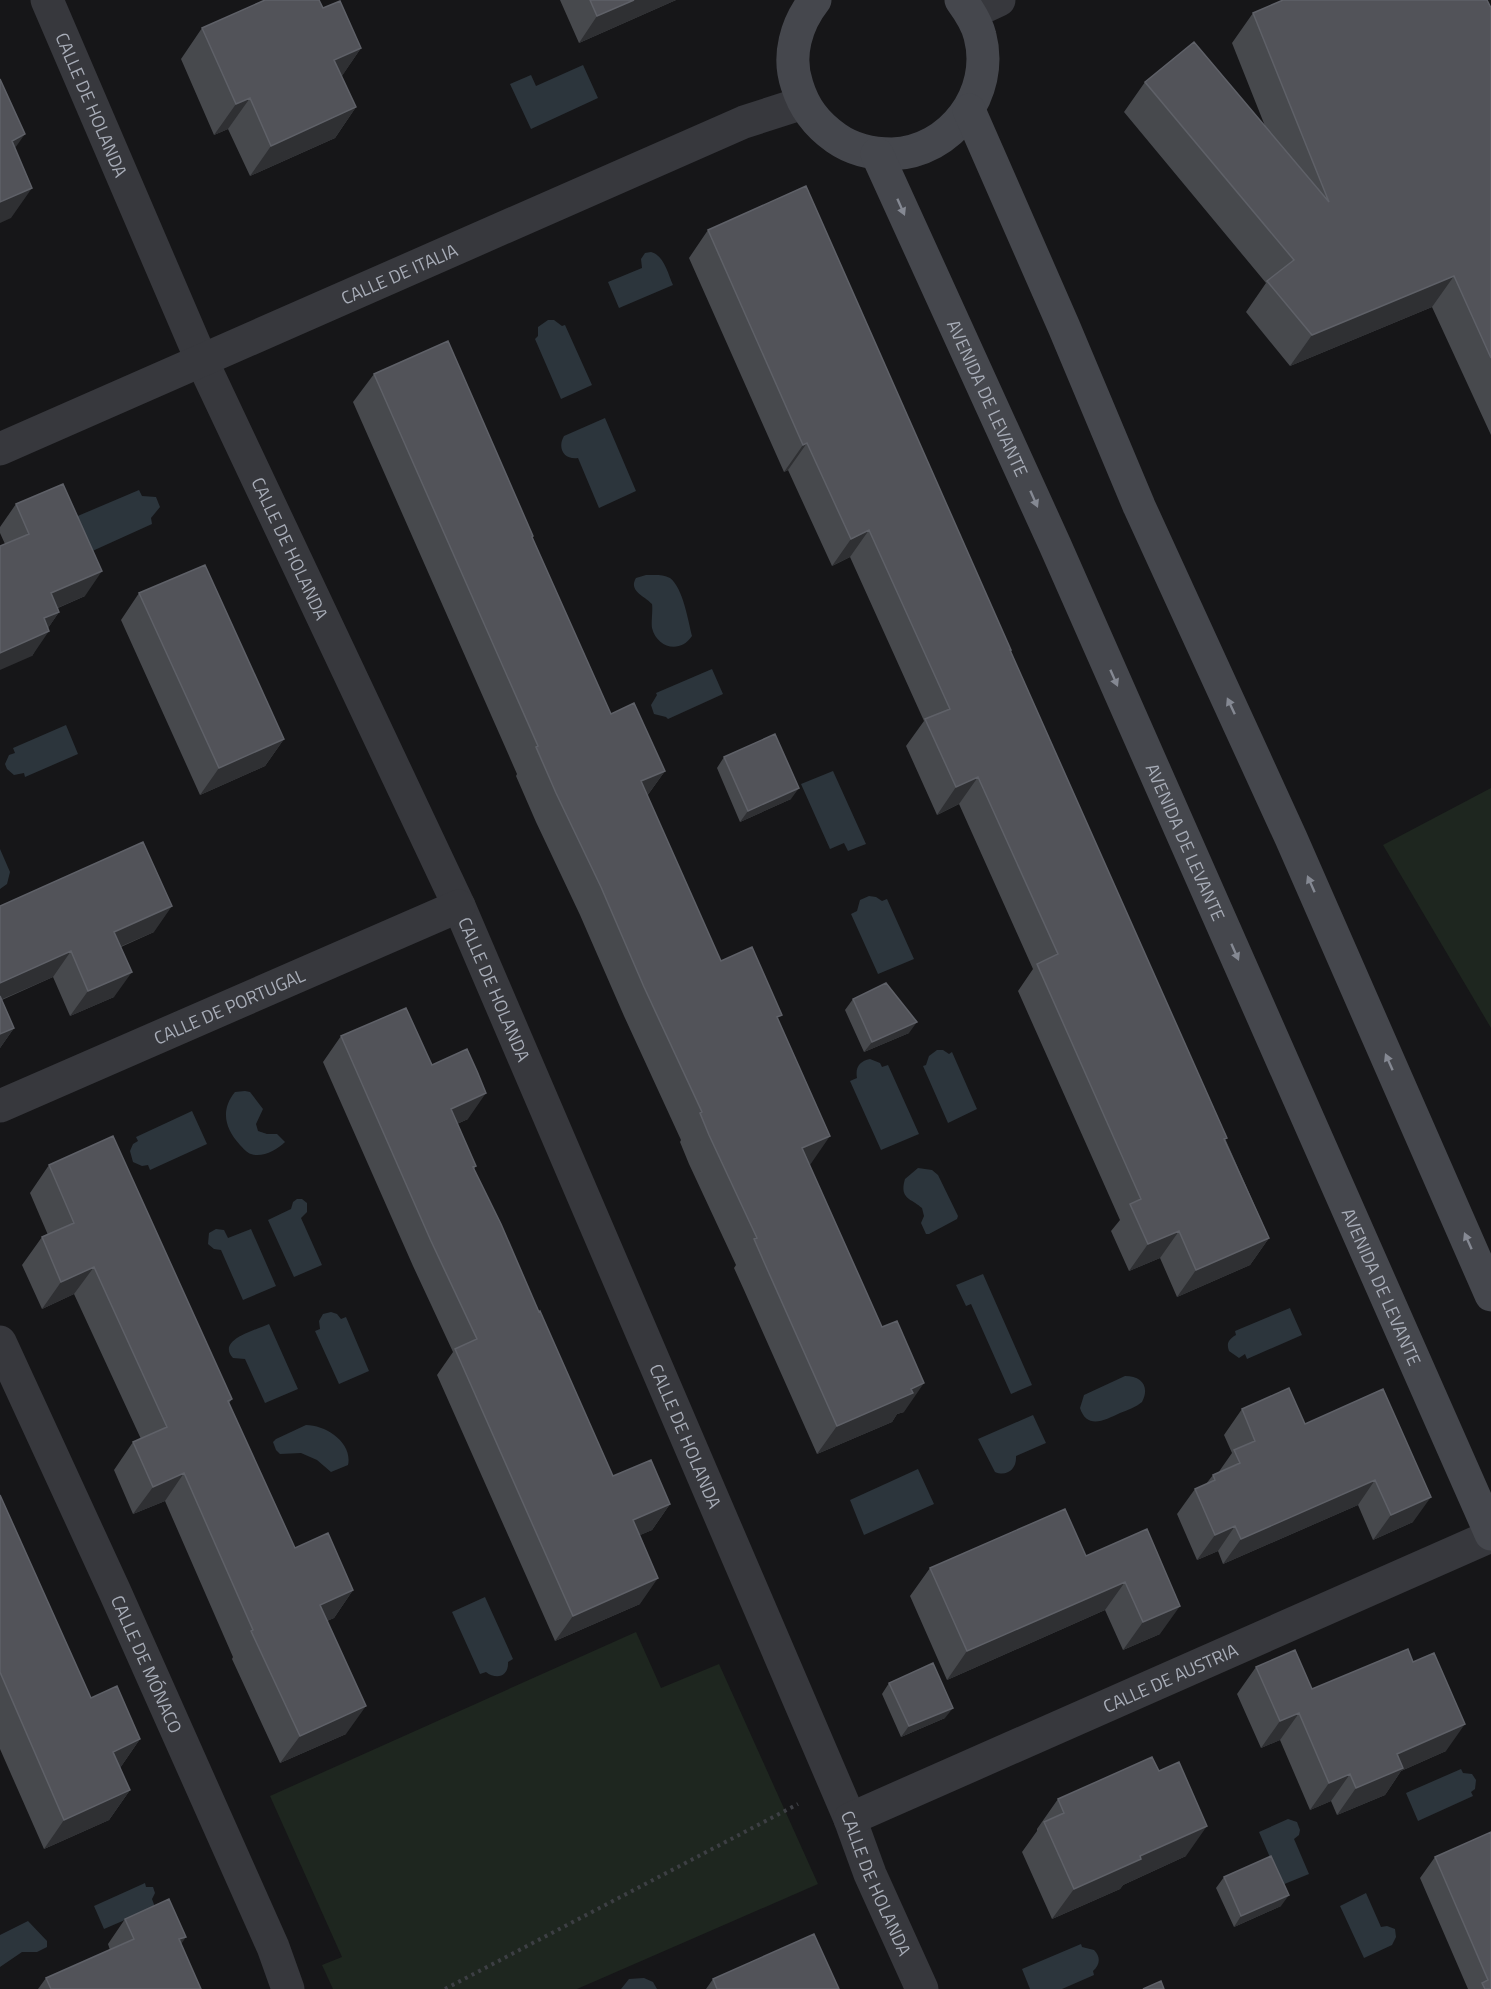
<svg xmlns="http://www.w3.org/2000/svg" width="1491" height="1989" viewBox="0 0 1491 1989" font-family="'Titillium Web',sans-serif">
	<rect width="100%" height="100%" fill="#161618"/>
	<path fill="#1e261f" d="M 1491,788 L 1491,1028 L 1383,845 Z
		M 636,1632 L 661,1688 L 719,1664 L 818,1884 L 577,1989 L 333,1989 L 322,1965 L 342,1957 L 270,1796 Z"/>
	<path fill="#2c353c" d="M 583,65 L 598,98 L 531,129 L 510,84 L 531,75 L 536,86 Z
		M 651,252 C 664,255 668,274 673,285 L 619,308 L 608,282 L 642,268 L 641,259 L 645,253 Z
		M 548,320 L 554,320 L 562,326 L 565,325 L 592,385 L 561,399 L 535,339 L 538,336 L 538,327 Z
		M 605,418 L 636,491 L 599,508 L 578,458 C 564,460 557,448 564,436 Z
		M 139,490 L 142,496 L 156,497 L 160,507 L 151,518 L 152,524 L 88,553 L 73,518 Z
		M 646,575 C 654,575 663,574 670,578 C 683,588 688,620 692,636 C 680,654 657,648 652,628 C 651,622 653,610 652,604 C 645,596 628,591 636,578 Z
		M 712,669 L 723,694 L 668,719 L 666,717 L 654,714 L 651,705 L 657,695 L 656,693 Z
		M 66,725 L 78,754 L 25,777 L 24,773 L 14,775 L 7,769 L 5,764 L 9,755 L 15,753 L 13,748 Z
		M 833,771 L 866,844 L 848,851 L 844,843 L 830,849 L 801,784 Z
		M 0,849 L 10,872 L 7,884 L 0,889 Z
		M 869,896 L 876,897 L 882,901 L 887,899 L 914,959 L 878,974 L 851,914 L 857,911 L 860,900 Z
		M 937,1050 L 943,1050 L 949,1054 L 952,1052 L 977,1109 L 948,1123 L 923,1066 L 926,1065 L 929,1056 Z
		M 870,1059 L 880,1063 L 882,1067 L 888,1065 L 919,1134 L 881,1150 L 850,1081 L 857,1078 C 855,1067 860,1061 870,1059 Z
		M 245,1091 L 250,1092 L 263,1109 L 256,1124 L 258,1131 L 267,1134 L 277,1134 L 285,1142 C 277,1150 262,1158 251,1154 C 247,1153 243,1148 240,1145 C 225,1129 220,1110 235,1092 Z
		M 192,1111 L 207,1144 L 150,1170 L 148,1165 L 142,1166 L 133,1162 L 130,1151 L 133,1144 L 138,1141 L 136,1137 Z
		M 918,1168 L 932,1170 L 938,1175 L 958,1216 L 957,1219 L 929,1234 L 926,1234 L 921,1223 L 924,1216 L 922,1208 C 911,1198 899,1199 905,1179 Z
		M 297,1199 L 302,1199 L 307,1203 L 307,1212 L 301,1218 L 322,1265 L 294,1277 L 268,1220 L 291,1209 L 293,1202 Z
		M 216,1229 L 224,1230 L 228,1238 L 251,1229 L 276,1286 L 243,1300 L 221,1250 L 214,1249 L 208,1244 L 209,1233 Z
		M 983,1274 L 1032,1385 L 1011,1394 L 971,1304 L 966,1306 L 956,1285 Z
		M 1290,1308 L 1302,1335 L 1247,1359 L 1245,1354 L 1239,1358 L 1229,1351 C 1226,1343 1229,1339 1236,1335 L 1235,1331 Z
		M 331,1312 L 337,1314 L 341,1319 L 346,1317 L 369,1371 L 339,1384 L 315,1331 L 320,1329 L 319,1321 L 323,1314 Z
		M 269,1324 L 298,1389 L 265,1403 L 245,1359 L 233,1358 C 216,1340 256,1330 269,1324 Z
		M 1125,1376 C 1142,1376 1150,1387 1142,1402 C 1136,1407 1128,1410 1120,1413 C 1105,1420 1087,1430 1080,1408 L 1084,1395 Z
		M 1033,1415 L 1046,1443 L 1016,1456 C 1017,1469 1007,1477 995,1472 L 978,1439 Z
		M 306,1425 C 326,1425 353,1443 348,1465 L 331,1472 L 317,1460 L 301,1453 L 280,1454 L 276,1450 L 273,1442 L 276,1439 Z
		M 918,1469 L 934,1504 L 864,1535 L 850,1500 Z
		M 485,1597 L 513,1659 L 508,1662 C 509,1677 496,1680 486,1672 L 480,1674 L 452,1612 Z
		M 1461,1769 L 1463,1773 L 1472,1774 L 1476,1780 L 1475,1789 L 1471,1792 L 1473,1796 L 1418,1821 L 1406,1793 Z
		M 1288,1819 L 1297,1822 L 1300,1830 L 1299,1835 L 1294,1839 L 1309,1874 L 1282,1885 L 1259,1832 Z
		M 145,1883 L 146,1887 L 153,1887 L 155,1893 L 152,1899 L 155,1907 L 104,1929 L 94,1906 Z
		M 1366,1893 L 1381,1927 L 1387,1926 L 1395,1929 L 1396,1937 L 1392,1945 L 1364,1958 L 1340,1906 Z
		M 28,1921 L 47,1941 L 47,1947 L 37,1952 L 22,1952 L 0,1967 L 0,1935 Z
		M 1081,1944 L 1082,1947 L 1094,1950 C 1101,1957 1100,1965 1093,1971 L 1094,1975 L 1062,1989 L 1030,1989 L 1022,1969 Z
		M 644,1978 L 653,1982 L 657,1989 L 621,1989 L 629,1979 Z"/>
	<g fill="none" stroke-linecap="round" stroke-linejoin="round">
		<path stroke="#3d3f44" stroke-width="4" stroke-dasharray="3 4.5" stroke-linecap="butt" d="M 445,1989 L 798,1804"/>
		<g stroke="#37383d" stroke-width="33">
			<path id="s1" d="M 47,0 L 201,359 L 459,906 L 850,1819 L 870,1874 L 922,1989"/>
			<path d="M 971,13 L 999,0"/>
			<path id="s2" d="M 0,449 L 744,122 L 803,103"/>
			<path id="s3" d="M 0,1106 L 459,906"/>
			<path id="s4" d="M 0,1342 L 115,1592 L 273,1947 L 288,1989"/>
			<path id="s5" d="M 850,1819 L 1491,1536"/>
		</g>
		<g stroke="#45474d" stroke-width="33">
			<path d="M 815,0 C 796,24 787,56 797,85 C 804,108 816,124 836,138 C 853,150 872,154 892,154 C 951,152 995,93 980,36 C 977,23 969,11 961,0"/>
			<path d="M 969,110 L 1064,327 L 1139,506 L 1291,838 L 1491,1295"/>
			<path id="s6" d="M 877,154 L 1055,545 L 1491,1534"/>
		</g>
	</g>
	<path fill="#47494d" d="M 560,0 L 676,0 L 579,43 Z
		M 323,8 L 361,48 L 341,77 L 356,107 L 335,138 L 250,176 L 228,129 L 214,135 L 181,59 L 202,28 Z
		M 1491,8 L 1491,435 L 1432,307 L 1290,366 L 1246,312 L 1266,283 L 1124,112 L 1145,82 L 1265,126 L 1232,43 L 1253,13 Z
		M 708,230 L 1011,650 L 1010,651 L 1269,1238 L 1250,1265 L 1177,1297 L 1160,1258 L 1129,1271 L 1111,1231 L 1120,1220 L 1018,991 L 1033,969 L 959,804 L 937,815 L 906,746 L 924,721 L 850,557 L 832,566 L 788,470 L 784,472 L 689,258 Z
		M 374,374 L 533,536 L 532,538 L 611,714 L 665,771 L 647,796 L 721,961 L 778,1020 L 809,1165 L 904,1412 L 897,1414 L 892,1422 L 817,1454 L 744,1290 L 734,1268 L 736,1265 L 689,1164 L 680,1142 L 681,1140 L 624,1016 L 580,915 L 536,822 L 516,776 L 517,774 L 353,402 Z
		M 16,504 L 85,596 L 58,608 L 59,612 L 48,628 L 32,656 L 5,544 L 0,533 L 0,527 Z
		M 139,593 L 284,739 L 265,766 L 200,795 L 121,620 Z
		M 724,757 L 791,799 L 740,822 L 717,768 Z
		M 0,906 L 154,932 L 121,947 L 114,997 L 70,1016 L 53,977 L 2,1000 L 14,1028 L 0,1048 Z
		M 853,999 L 909,1033 L 864,1052 L 845,1010 Z
		M 341,1036 L 432,1065 L 468,1119 L 457,1124 L 476,1166 L 474,1169 L 613,1476 L 670,1504 L 652,1530 L 640,1535 L 640,1604 L 555,1641 L 437,1375 L 453,1352 L 413,1266 L 323,1062 Z
		M 49,1165 L 232,1399 L 229,1403 L 295,1548 L 353,1590 L 334,1618 L 327,1621 L 346,1734 L 280,1763 L 232,1659 L 233,1657 L 165,1501 L 133,1514 L 114,1470 L 133,1442 L 141,1439 L 74,1294 L 42,1309 L 22,1265 L 42,1237 L 48,1235 L 30,1193 Z
		M 1383,1389 L 1413,1522 L 1373,1540 L 1358,1505 L 1223,1564 L 1218,1551 L 1197,1560 L 1177,1514 L 1195,1489 L 1206,1484 L 1213,1475 L 1218,1473 L 1232,1453 L 1224,1435 L 1242,1409 L 1305,1424 Z
		M 0,1495 L 91,1698 L 140,1739 L 120,1768 L 130,1790 L 109,1820 L 44,1849 L 0,1749 Z
		M 1147,1529 L 1160,1634 L 1123,1650 L 1105,1610 L 947,1680 L 910,1596 L 930,1568 L 1086,1556 Z
		M 1256,1667 L 1312,1689 L 1446,1751 L 1401,1771 L 1385,1795 L 1337,1815 L 1331,1801 L 1310,1810 L 1280,1740 L 1261,1748 L 1237,1694 Z
		M 889,1683 L 945,1718 L 901,1737 L 882,1694 Z
		M 1058,1799 L 1186,1856 L 1123,1885 L 1120,1889 L 1052,1919 L 1022,1852 L 1037,1831 L 1037,1829 Z
		M 1491,1832 L 1491,1989 L 1468,1989 L 1420,1878 L 1435,1857 Z
		M 1224,1877 L 1281,1906 L 1234,1927 L 1216,1888 Z
		M 125,1919 L 181,1944 L 110,1950 L 108,1944 Z
		M 46,1978 L 51,1989 L 38,1989 Z
		M 713,1979 L 839,1989 L 706,1989 Z"/>
	<path fill="#2f3033" d="M 634,0 L 676,0 L 579,43 L 597,16 Z
		M 361,48 L 340,79 L 334,60 Z
		M 250,98 L 228,129 L 214,135 L 236,104 Z
		M 356,107 L 335,138 L 250,176 L 271,146 Z
		M 25,134 L 3,165 L 12,141 Z
		M 32,188 L 11,218 L 0,223 L 0,202 Z
		M 1454,276 L 1432,307 L 1290,366 L 1312,335 Z
		M 807,443 L 788,470 L 784,472 L 803,445 Z
		M 869,530 L 850,557 L 832,566 L 851,539 Z
		M 102,571 L 85,596 L 34,618 L 51,593 Z
		M 59,612 L 44,634 L 49,631 L 32,656 L 0,670 L 0,653 L 44,618 Z
		M 284,739 L 265,766 L 200,795 L 219,768 Z
		M 665,771 L 644,800 L 641,781 Z
		M 978,777 L 959,804 L 937,815 L 956,787 Z
		M 799,788 L 791,799 L 740,822 L 748,811 Z
		M 172,906 L 154,932 L 96,957 L 114,932 Z
		M 71,951 L 53,977 L 0,1000 L 0,983 Z
		M 132,972 L 114,997 L 70,1016 L 88,991 Z
		M 917,1022 L 909,1033 L 864,1052 L 872,1042 Z
		M 14,1028 L 0,1048 L 0,1034 Z
		M 486,1093 L 468,1119 L 433,1134 L 451,1109 Z
		M 830,1136 L 810,1165 L 802,1148 Z
		M 1179,1231 L 1160,1258 L 1129,1271 L 1148,1244 Z
		M 1269,1238 L 1250,1265 L 1177,1297 L 1196,1270 Z
		M 94,1267 L 74,1294 L 42,1309 L 61,1282 Z
		M 924,1383 L 904,1412 L 897,1414 L 892,1422 L 817,1454 L 837,1426 Z
		M 184,1473 L 165,1501 L 133,1514 L 153,1487 Z
		M 1375,1480 L 1358,1505 L 1223,1564 L 1241,1539 Z
		M 1431,1497 L 1413,1522 L 1373,1540 L 1391,1515 Z
		M 670,1504 L 652,1530 L 615,1546 L 633,1520 Z
		M 1235,1526 L 1218,1551 L 1197,1560 L 1215,1535 Z
		M 658,1578 L 640,1604 L 555,1641 L 573,1616 Z
		M 1125,1582 L 1105,1610 L 947,1680 L 967,1651 Z
		M 353,1590 L 334,1618 L 301,1632 L 320,1605 Z
		M 1180,1606 L 1160,1634 L 1123,1650 L 1143,1622 Z
		M 366,1706 L 346,1734 L 280,1763 L 300,1736 Z
		M 953,1708 L 945,1718 L 901,1737 L 909,1726 Z
		M 1299,1713 L 1280,1740 L 1261,1748 L 1280,1721 Z
		M 1465,1724 L 1446,1751 L 1401,1771 L 1385,1795 L 1337,1815 L 1356,1788 L 1397,1754 Z
		M 140,1739 L 120,1768 L 113,1752 Z
		M 1350,1774 L 1331,1801 L 1310,1810 L 1329,1783 Z
		M 130,1790 L 109,1820 L 44,1849 L 64,1820 Z
		M 1207,1826 L 1186,1856 L 1123,1885 L 1120,1889 L 1052,1919 L 1074,1889 L 1140,1856 Z
		M 1289,1895 L 1281,1906 L 1234,1927 L 1241,1916 Z
		M 186,1937 L 169,1962 L 179,1939 Z"/>
	<path fill="#525359" stroke="#5f6168" stroke-width="1.5" d="M 265,0 L 319,0 L 323,8 L 340,1 L 361,48 L 334,60 L 356,107 L 271,146 L 250,98 L 236,104 L 202,28 Z
		M 590,0 L 634,0 L 597,16 Z
		M 1283,0 L 1487,0 L 1491,8 L 1491,358 L 1454,276 L 1312,335 L 1267,281 L 1294,260 L 1145,82 L 1194,42 L 1329,202 L 1253,13 Z
		M 0,79 L 25,134 L 12,141 L 32,188 L 0,202 Z
		M 806,186 L 1011,650 L 1010,650 L 1227,1138 L 1224,1139 L 1269,1238 L 1196,1270 L 1179,1231 L 1148,1244 L 1130,1204 L 1141,1199 L 1037,964 L 1058,954 L 978,777 L 956,787 L 925,719 L 950,709 L 869,530 L 851,539 L 807,443 L 803,445 L 708,230 Z
		M 448,341 L 533,536 L 532,537 L 611,714 L 634,703 L 665,771 L 641,781 L 721,961 L 752,947 L 782,1015 L 777,1017 L 830,1136 L 802,1148 L 882,1327 L 897,1321 L 924,1383 L 911,1389 L 913,1393 L 837,1426 L 764,1262 L 754,1239 L 757,1238 L 709,1135 L 700,1113 L 702,1112 L 644,987 L 601,887 L 556,793 L 536,747 L 538,746 L 374,374 Z
		M 63,484 L 102,571 L 51,593 L 59,612 L 44,618 L 49,631 L 0,653 L 0,546 L 29,534 L 16,504 Z
		M 205,565 L 284,739 L 219,768 L 139,593 Z
		M 775,734 L 799,788 L 748,811 L 724,757 Z
		M 143,842 L 172,906 L 114,932 L 132,972 L 88,991 L 71,951 L 0,983 L 0,906 Z
		M 886,983 L 917,1022 L 872,1042 L 853,999 Z
		M 0,996 L 14,1028 L 0,1034 Z
		M 406,1008 L 432,1065 L 467,1049 L 477,1071 L 486,1093 L 451,1109 L 476,1166 L 473,1167 L 501,1224 L 539,1312 L 540,1311 L 613,1476 L 651,1460 L 670,1504 L 633,1520 L 658,1578 L 573,1616 L 455,1349 L 477,1339 L 431,1241 L 341,1036 Z
		M 113,1136 L 232,1399 L 228,1401 L 295,1548 L 328,1533 L 353,1590 L 320,1605 L 366,1706 L 300,1736 L 251,1631 L 253,1630 L 184,1473 L 153,1487 L 133,1442 L 167,1427 L 94,1267 L 61,1282 L 42,1237 L 74,1223 L 49,1165 Z
		M 1289,1388 L 1305,1424 L 1383,1389 L 1431,1497 L 1391,1515 L 1375,1480 L 1241,1539 L 1235,1526 L 1215,1535 L 1195,1489 L 1215,1480 L 1213,1475 L 1240,1463 L 1234,1450 L 1255,1441 L 1242,1409 Z
		M 0,1495 L 91,1698 L 117,1686 L 140,1739 L 113,1752 L 130,1790 L 64,1820 L 0,1672 Z
		M 1065,1509 L 1086,1556 L 1147,1529 L 1180,1606 L 1143,1622 L 1125,1582 L 967,1651 L 930,1568 Z
		M 1408,1649 L 1413,1662 L 1434,1653 L 1465,1724 L 1397,1754 L 1403,1768 L 1356,1788 L 1350,1774 L 1329,1783 L 1299,1713 L 1280,1721 L 1256,1667 L 1295,1650 L 1312,1689 Z
		M 933,1663 L 953,1708 L 909,1726 L 889,1683 Z
		M 1152,1757 L 1159,1771 L 1179,1762 L 1207,1826 L 1140,1856 L 1141,1859 L 1074,1889 L 1044,1822 L 1064,1813 L 1058,1799 Z
		M 1491,1832 L 1491,1989 L 1485,1989 L 1482,1983 L 1488,1980 L 1435,1857 Z
		M 1271,1856 L 1289,1895 L 1241,1916 L 1224,1877 Z
		M 169,1899 L 186,1937 L 179,1939 L 201,1989 L 51,1989 L 46,1978 L 134,1939 L 125,1919 Z
		M 814,1934 L 839,1989 L 717,1989 L 713,1979 Z
		M 1161,1981 L 1164,1989 L 1143,1989 Z"/>
	<defs><path id="oneway-solid" d="M-6-.8H1V-3.2L6.5 0L1 3.2V.8H-6Z" transform="scale(1.5)"/></defs>
	<g fill="#858993">
		<use href="#oneway-solid" transform="translate(901 207) rotate(66)"/>
		<use href="#oneway-solid" transform="translate(1034 499) rotate(66)"/>
		<use href="#oneway-solid" transform="translate(1114 678) rotate(66)"/>
		<use href="#oneway-solid" transform="translate(1231 706) rotate(-115)"/>
		<use href="#oneway-solid" transform="translate(1311 884) rotate(-114)"/>
		<use href="#oneway-solid" transform="translate(1235 952) rotate(66)"/>
		<use href="#oneway-solid" transform="translate(1389 1062) rotate(-114)"/>
		<use href="#oneway-solid" transform="translate(1468 1241) rotate(-114)"/>
	</g>
	<g text-anchor="middle" dominant-baseline="central" stroke-width="6" stroke-linejoin="round" paint-order="stroke">
		<g font-size="18" fill="#a8adb8" stroke="#111113">
			<text stroke="none"><textPath href="#s1" startOffset="114">CALLE DE HOLANDA</textPath></text>
			<text stroke="none"><textPath href="#s2" startOffset="436">CALLE DE ITALIA</textPath></text>
			<text stroke="none"><textPath href="#s6" startOffset="268">AVENIDA DE LEVANTE</textPath></text>
			<text stroke="none"><textPath href="#s1" startOffset="600">CALLE DE HOLANDA</textPath></text>
			<text stroke="none"><textPath href="#s6" startOffset="754">AVENIDA DE LEVANTE</textPath></text>
			<text stroke="none"><textPath href="#s1" startOffset="1086">CALLE DE HOLANDA</textPath></text>
			<text stroke="none"><textPath href="#s3" startOffset="250">CALLE DE PORTUGAL</textPath></text>
			<text stroke="none"><textPath href="#s6" startOffset="1240">AVENIDA DE LEVANTE</textPath></text>
			<text stroke="none"><textPath href="#s1" startOffset="1572">CALLE DE HOLANDA</textPath></text>
			<text stroke="none"><textPath href="#s4" startOffset="354">CALLE DE MÓNACO</textPath></text>
			<text stroke="none"><textPath href="#s5" startOffset="350">CALLE DE AUSTRIA</textPath></text>
			<text stroke="none"><textPath href="#s1" startOffset="2058">CALLE DE HOLANDA</textPath></text>
		</g>
	</g>
</svg>
